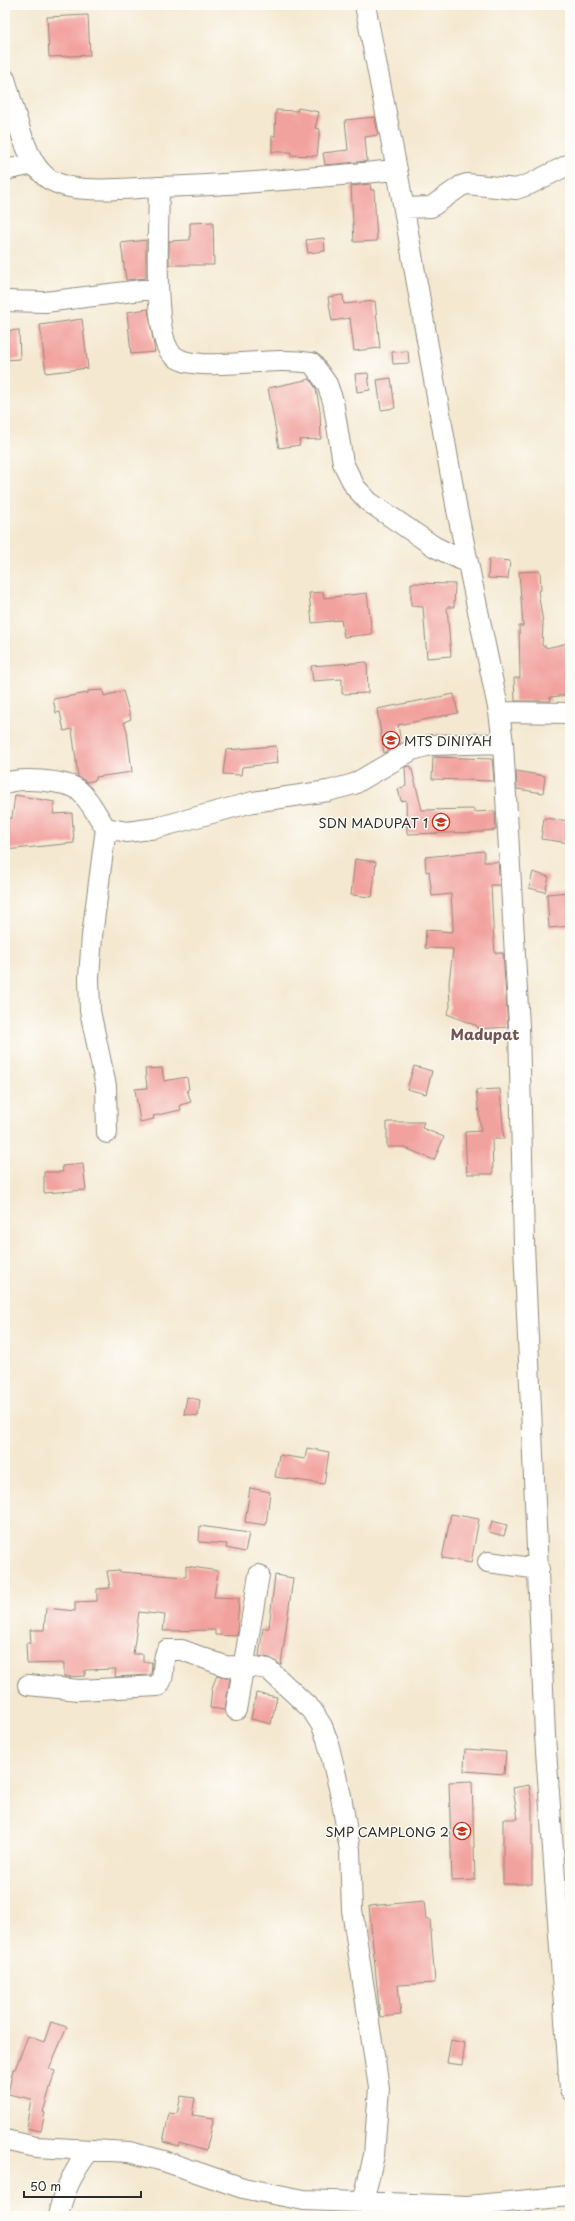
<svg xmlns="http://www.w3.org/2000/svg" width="575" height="2221" viewBox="0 0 575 2221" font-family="'Playpen Sans',sans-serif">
	<rect width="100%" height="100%" fill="#fdfcf7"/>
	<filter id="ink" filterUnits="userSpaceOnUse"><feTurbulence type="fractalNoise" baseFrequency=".025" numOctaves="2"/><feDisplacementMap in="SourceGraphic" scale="8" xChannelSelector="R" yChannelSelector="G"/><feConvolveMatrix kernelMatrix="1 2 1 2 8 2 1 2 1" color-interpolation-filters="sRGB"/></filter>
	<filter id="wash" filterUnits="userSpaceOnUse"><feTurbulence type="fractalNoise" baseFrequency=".012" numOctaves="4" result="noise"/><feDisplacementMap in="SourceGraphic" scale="16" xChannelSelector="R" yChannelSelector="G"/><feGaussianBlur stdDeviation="0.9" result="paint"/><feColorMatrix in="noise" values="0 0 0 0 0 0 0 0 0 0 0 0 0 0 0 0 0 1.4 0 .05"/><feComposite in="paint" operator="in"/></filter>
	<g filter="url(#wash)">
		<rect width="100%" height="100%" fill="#f4e8d0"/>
		<g id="blocks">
			<path fill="#f2a29e" d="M 88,15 L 90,55 L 49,57 L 47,17 Z
				M 298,108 L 319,112 L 315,128 L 320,129 L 317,156 L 290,155 L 291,152 L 272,152 L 272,136 L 275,136 L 276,110 L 297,111 Z
				M 375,117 L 378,135 L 365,137 L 367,161 L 325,165 L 323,153 L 348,150 L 345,120 Z
				M 370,184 L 371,190 L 374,190 L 377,241 L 354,242 L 351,186 Z
				M 213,222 L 214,265 L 169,265 L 169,241 L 190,240 L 190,223 Z
				M 324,238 L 325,251 L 308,253 L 306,240 Z
				M 146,240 L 146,278 L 126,280 L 121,243 Z
				M 343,295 L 344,304 L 375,301 L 380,348 L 354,351 L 350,318 L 332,321 L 328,297 Z
				M 148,309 L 155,352 L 131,354 L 127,312 Z
				M 82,319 L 88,368 L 46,373 L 40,325 Z
				M 19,330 L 20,359 L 5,360 L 5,331 Z
				M 408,351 L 409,363 L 393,364 L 392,352 Z
				M 368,373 L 370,390 L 357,392 L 355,374 Z
				M 391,378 L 395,408 L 381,410 L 377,380 Z
				M 310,379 L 316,389 L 320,411 L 321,439 L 299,440 L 300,445 L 279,448 L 268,388 Z
				M 489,559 L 510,561 L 508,579 L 488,578 Z
				M 540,571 L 541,590 L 538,591 L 543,623 L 542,646 L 546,646 L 546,648 L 568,643 L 570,654 L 570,672 L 568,672 L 569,695 L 550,697 L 551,701 L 515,701 L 514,678 L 520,678 L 519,626 L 523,626 L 519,572 Z
				M 411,583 L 455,584 L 454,607 L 447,607 L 451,656 L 427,658 L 423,607 L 411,606 Z
				M 323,592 L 324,598 L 367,593 L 372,634 L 344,637 L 341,620 L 312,623 L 309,593 Z
				M 367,662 L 368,693 L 342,694 L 342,679 L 313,681 L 311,666 Z
				M 103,690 L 104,696 L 123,691 L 131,719 L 124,722 L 127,731 L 132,772 L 96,777 L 96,780 L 87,782 L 78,777 L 72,729 L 64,731 L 60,712 L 56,713 L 53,699 L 88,693 L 88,691 Z
				M 454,694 L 458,713 L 398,725 L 401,743 L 384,753 L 377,709 Z
				M 276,746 L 278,763 L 242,767 L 241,775 L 223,774 L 226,750 Z
				M 433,757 L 492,759 L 494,781 L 432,779 Z
				M 411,766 L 422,810 L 474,809 L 474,812 L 495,811 L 496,830 L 483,831 L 483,832 L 407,834 L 406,800 L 401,801 L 398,789 L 406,786 L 405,767 Z
				M 516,771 L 545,776 L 543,793 L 517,789 Z
				M 15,795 L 55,802 L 53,814 L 72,813 L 74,843 L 5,850 L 5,819 L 12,818 Z
				M 544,818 L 570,821 L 570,843 L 541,839 Z
				M 484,851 L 484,862 L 498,862 L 500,885 L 491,885 L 493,926 L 495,953 L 503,953 L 508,1027 L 478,1029 L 477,1026 L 447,1014 L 450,1007 L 449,983 L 453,949 L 425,948 L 426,930 L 453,932 L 453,926 L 451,894 L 432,896 L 429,871 L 426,872 L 425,857 Z
				M 355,859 L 376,862 L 372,897 L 351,895 Z
				M 533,872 L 549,877 L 545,892 L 529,888 Z
				M 570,892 L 570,926 L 549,928 L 547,894 Z
				M 414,1066 L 432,1071 L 426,1094 L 407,1089 Z
				M 162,1068 L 164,1081 L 187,1077 L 189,1089 L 187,1090 L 191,1102 L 180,1105 L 181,1110 L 153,1116 L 154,1119 L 140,1122 L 135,1089 L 147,1088 L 145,1069 Z
				M 500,1089 L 504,1139 L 492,1139 L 493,1174 L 467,1174 L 465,1132 L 481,1131 L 476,1090 Z
				M 387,1122 L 424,1122 L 422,1128 L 444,1137 L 434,1160 L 403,1147 L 387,1147 Z
				M 83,1164 L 86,1190 L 44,1193 L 44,1172 L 63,1172 L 62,1166 Z
				M 187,1397 L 200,1400 L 198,1416 L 184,1414 Z
				M 307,1448 L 329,1452 L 324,1484 L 275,1477 L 279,1455 L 305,1459 Z
				M 250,1488 L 270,1492 L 266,1525 L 245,1522 Z
				M 451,1514 L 479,1519 L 471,1563 L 442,1558 Z
				M 492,1521 L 507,1525 L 504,1536 L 489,1532 Z
				M 200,1526 L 249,1533 L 245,1552 L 226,1548 L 227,1544 L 199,1542 Z
				M 186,1566 L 218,1571 L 214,1597 L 239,1598 L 237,1636 L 215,1635 L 215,1630 L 163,1631 L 165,1615 L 139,1612 L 133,1654 L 143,1654 L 143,1662 L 152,1662 L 151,1675 L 115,1677 L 116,1669 L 85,1670 L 85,1676 L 64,1677 L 64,1663 L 27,1664 L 26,1643 L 31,1643 L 30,1630 L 44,1630 L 46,1608 L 75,1611 L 75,1602 L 97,1601 L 97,1589 L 110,1588 L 107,1571 L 120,1570 L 120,1572 L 186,1577 Z
				M 275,1575 L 293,1578 L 281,1665 L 270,1658 L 259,1656 L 263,1628 L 269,1628 Z
				M 217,1675 L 230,1678 L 225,1710 L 210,1708 L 212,1688 Z
				M 256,1693 L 277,1697 L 271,1724 L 251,1719 Z
				M 465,1749 L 506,1752 L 504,1774 L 464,1771 Z
				M 472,1781 L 475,1880 L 452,1881 L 449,1782 Z
				M 529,1785 L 532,1802 L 532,1884 L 503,1884 L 503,1819 L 518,1819 L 513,1788 Z
				M 424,1901 L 426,1919 L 430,1919 L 435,1983 L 398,1985 L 401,2015 L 380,2017 L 369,1906 Z
				M 51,2022 L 67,2027 L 49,2069 L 55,2071 L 43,2112 L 45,2113 L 41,2131 L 26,2128 L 31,2099 L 8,2094 L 13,2069 L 15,2069 L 28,2036 L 44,2042 Z
				M 451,2040 L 465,2043 L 462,2065 L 447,2063 Z
				M 181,2096 L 195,2098 L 192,2115 L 214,2118 L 206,2151 L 179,2143 L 179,2146 L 163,2142 L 169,2113 L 177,2114 Z"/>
		</g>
	</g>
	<g filter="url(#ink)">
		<use href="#blocks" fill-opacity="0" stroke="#908a7e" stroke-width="1"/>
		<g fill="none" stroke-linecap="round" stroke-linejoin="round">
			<defs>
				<path id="minor" d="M 365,5 L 397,170 L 457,510 L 499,712 L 503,743 L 519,1026 L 524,1244 L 545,1736 L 570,2090
					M 5,79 C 13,104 24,157 43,174 C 49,181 61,185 70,187 C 95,192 132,188 158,187 C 238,185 317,177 397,170
					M 5,170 L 34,164
					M 159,187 C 159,220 152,328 170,352 C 178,362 191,363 203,364 C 240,366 275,357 312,363 L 327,384 L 333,401 L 343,463 L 355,487 L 369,502 L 435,547 L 468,563
					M 404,208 L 431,207 L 461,186 L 467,184 L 516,189 L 530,184 L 570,164
					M 5,301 L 45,302 L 158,288
					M 499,712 L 570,713
					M 5,784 C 14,776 67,781 77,789 C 89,798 97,816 106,828 L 127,832 L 156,828 L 253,802 L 328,791 L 354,784 L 412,750 L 430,745 L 503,743
					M 106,828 L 92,936 L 89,978 L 90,1011 L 106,1086 L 107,1133
					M 488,1562 L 539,1569
					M 28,1685 L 79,1690 L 158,1686 C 167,1676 160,1662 167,1650 L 182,1650 L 225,1666 L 255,1667 L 268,1669 L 312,1710 L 322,1726 L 327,1739 L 341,1796 L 350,1850 L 352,1910 L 379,2088 L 374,2155 L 363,2203
					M 236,1710 L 259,1575
					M 5,2140 L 36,2147 L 129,2152 L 164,2161 L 243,2188 L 304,2200 L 468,2206 L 570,2196
					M 58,2216 C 63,2193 75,2169 89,2151"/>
			</defs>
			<use href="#minor" stroke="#908a7e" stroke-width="22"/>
			<use href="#minor" stroke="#fff" stroke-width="20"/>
		</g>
	</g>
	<defs>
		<symbol id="school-ring" viewBox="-11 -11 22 22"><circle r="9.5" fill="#fdfcf7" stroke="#c8321e" stroke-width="1.5"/><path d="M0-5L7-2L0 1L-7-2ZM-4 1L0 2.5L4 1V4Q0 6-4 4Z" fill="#c8321e"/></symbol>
	</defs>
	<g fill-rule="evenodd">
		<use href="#school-ring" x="381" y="730" width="20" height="20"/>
		<use href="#school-ring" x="431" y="812" width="20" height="20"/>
		<use href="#school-ring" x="452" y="1821" width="20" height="20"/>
	</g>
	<g text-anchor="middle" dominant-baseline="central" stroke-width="3" stroke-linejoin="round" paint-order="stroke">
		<g font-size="13" fill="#2b2b2b" stroke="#fdfcf7" text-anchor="end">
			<text x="404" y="740" text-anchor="start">MTS DINIYAH</text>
			<text x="428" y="822">SDN MADUPAT 1</text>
			<text x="449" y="1831">SMP CAMPLONG 2</text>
		</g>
		<g font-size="15" font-weight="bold" fill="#715553" stroke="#fdfcf7">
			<text x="485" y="1033">Madupat</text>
		</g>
	</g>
	<rect width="575" height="2221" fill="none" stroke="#fdfcf7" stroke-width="20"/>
	<path d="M24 2191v6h117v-6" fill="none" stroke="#2b2b2b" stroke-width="2"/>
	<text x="30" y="2191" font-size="12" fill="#2b2b2b" stroke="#fdfcf7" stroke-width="3" paint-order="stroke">50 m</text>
</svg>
